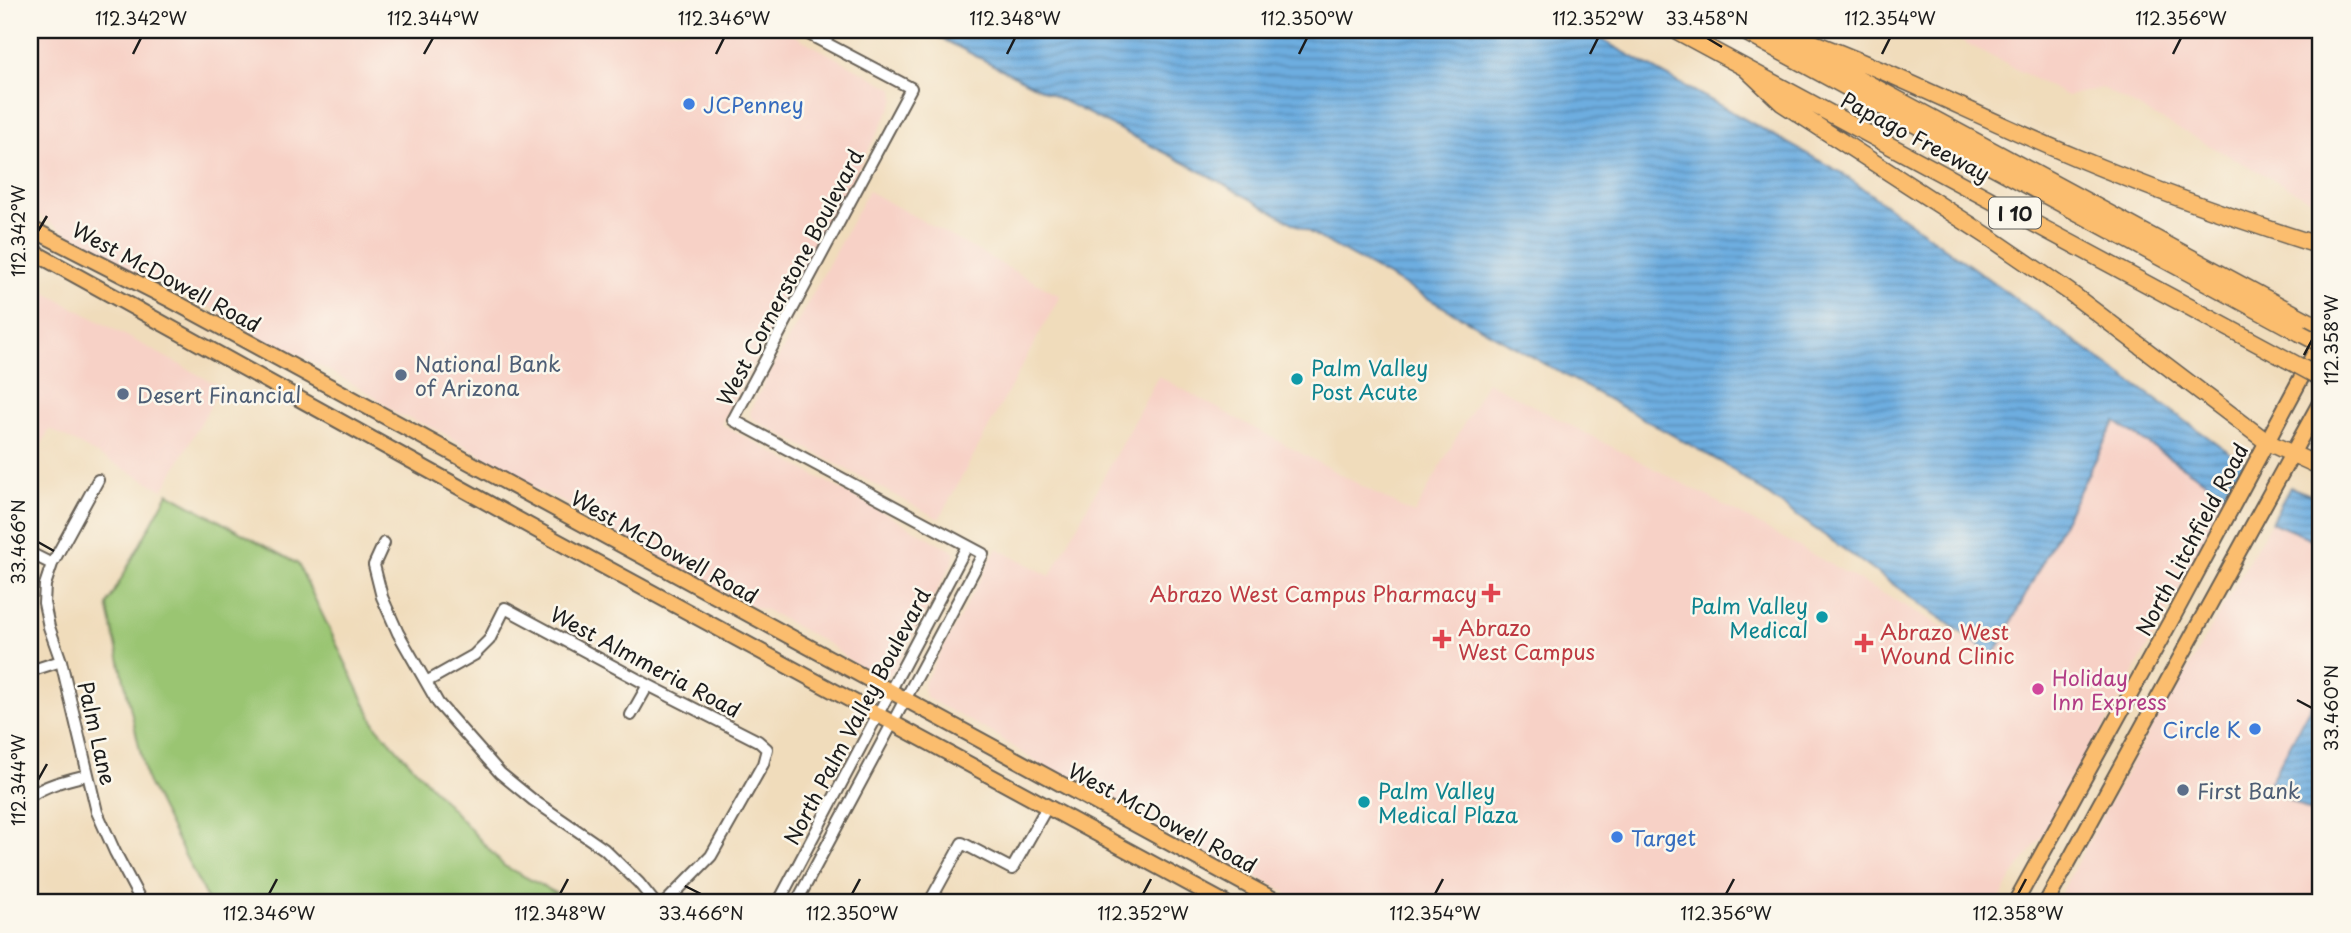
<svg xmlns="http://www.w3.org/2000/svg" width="2351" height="933" viewBox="0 0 2351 933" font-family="'Playpen Sans',sans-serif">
	<defs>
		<pattern id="water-rules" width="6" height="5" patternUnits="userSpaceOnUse" patternTransform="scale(1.75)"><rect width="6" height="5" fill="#6dade0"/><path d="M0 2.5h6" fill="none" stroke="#598cb5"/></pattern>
	</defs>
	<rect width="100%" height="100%" fill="#fbf7ec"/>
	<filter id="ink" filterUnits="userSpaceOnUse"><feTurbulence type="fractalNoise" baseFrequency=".0143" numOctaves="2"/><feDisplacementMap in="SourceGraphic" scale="14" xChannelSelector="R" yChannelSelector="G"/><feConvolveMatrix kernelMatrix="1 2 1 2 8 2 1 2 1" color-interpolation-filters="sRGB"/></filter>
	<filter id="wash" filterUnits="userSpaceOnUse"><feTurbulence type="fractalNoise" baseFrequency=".00686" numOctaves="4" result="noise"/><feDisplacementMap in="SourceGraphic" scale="28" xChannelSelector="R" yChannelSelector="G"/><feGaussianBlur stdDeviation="1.57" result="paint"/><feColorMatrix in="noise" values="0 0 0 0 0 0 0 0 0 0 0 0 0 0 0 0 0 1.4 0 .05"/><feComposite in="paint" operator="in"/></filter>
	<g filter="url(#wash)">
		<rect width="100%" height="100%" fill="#f0dcbb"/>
		<path fill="#f7d1c6" d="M 30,30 L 784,30 L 894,89 L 895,100 L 721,424 L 955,552 L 953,561 L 893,673 L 889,676 L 879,677 L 853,663 L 830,645 L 768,611 L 745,604 L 635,545 L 555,497 L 527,486 L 483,456 L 436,429 L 397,414 L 371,394 L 298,354 L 273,346 L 226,316 L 180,290 L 150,280 L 88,247 L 30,210 Z
			M 1941,30 L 2321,30 L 2321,205 L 2102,88 L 2067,96 Z
			M 868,191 L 1060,296 L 939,519 L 751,418 L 750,410 Z
			M 30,284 L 221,387 L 163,490 L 50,429 L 30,465 Z
			M 1158,376 L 1414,514 L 1487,382 L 1707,496 L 1994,655 L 2115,422 L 2229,497 L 2106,724 L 2043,835 L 2014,874 L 1998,903 L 1295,903 L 1284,891 L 1242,869 L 1205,854 L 1045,768 L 996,735 L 927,698 L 923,691 L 924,683 L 997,548 L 1050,576 Z
			M 2271,522 L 2321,543 L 2321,686 L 2267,788 L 2321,817 L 2321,903 L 2055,903 L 2167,698 L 2186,672 Z"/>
		<path fill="#9ac572" stroke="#5b7047" stroke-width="2" d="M 168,493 L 298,564 L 376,726 L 504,866 L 560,895 L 568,903 L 209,903 L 147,781 L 107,605 Z"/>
		<path fill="url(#water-rules)" stroke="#44647e" stroke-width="2" d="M 925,30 L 1584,30 L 1840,172 L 2244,463 L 2229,497 L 2115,422 L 1994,656 L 1724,464 L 1191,166 Z
			M 2290,487 L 2321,499 L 2321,543 L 2271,522 Z
			M 2321,686 L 2321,817 L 2267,788 Z"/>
	</g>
	<g filter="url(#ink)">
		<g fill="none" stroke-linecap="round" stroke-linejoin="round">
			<defs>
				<path id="minor" d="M 98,480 L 52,564 L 45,585 L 44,603 L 49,627 L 61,661 L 97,812 L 115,852 L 142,903
					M 384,543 L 374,565 L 382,597 L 398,633 L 438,703 L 500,773 L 533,800 L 604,849 L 639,883 L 655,903
					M 30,553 L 52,564
					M 30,671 L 61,661
					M 426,682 L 474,655 L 489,640 L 505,608 L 648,685 L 758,741 L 767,749 L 763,764 L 711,856 L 665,903
					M 631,715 L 648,685
					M 30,796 C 48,784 67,780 87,775
					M 778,903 L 967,546
					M 796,903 L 983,554 L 733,420 L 911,88 L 801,30
					M 929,903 L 962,843 L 1012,869 L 1047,807"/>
				<path id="major" d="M 30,228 L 171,300 L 1280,903
					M 30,250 L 544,534 L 1225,903
					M 2015,903 L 2174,615 L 2321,341
					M 2046,903 L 2321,401"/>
				<path id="highway" d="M 1675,30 L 2286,359
					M 1741,30 L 2300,333
					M 1769,30 L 2321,328
					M 1800,38 C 1894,72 1983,119 2075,157 C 2156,191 2238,220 2321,246
					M 1744,67 L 1782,103 L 1992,239 L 2068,291 L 2267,442 L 2321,467"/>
			</defs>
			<use href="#minor" stroke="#665f54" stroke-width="14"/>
			<use href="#major" stroke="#665f54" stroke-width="18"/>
			<use href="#highway" stroke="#665f54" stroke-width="19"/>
			<use href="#minor" stroke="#fff" stroke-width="10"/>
			<use href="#major" stroke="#fbbd6e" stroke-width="14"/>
			<use href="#highway" stroke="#fbbd6e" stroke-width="16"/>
			<defs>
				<path id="highway-bridge" d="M 2300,333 L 2321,344
					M 2286,359 L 2321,378"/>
			</defs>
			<use href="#highway-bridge" stroke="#665f54" stroke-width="19" stroke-linecap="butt"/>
			<use href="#highway-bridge" stroke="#fbbd6e" stroke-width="16"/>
		</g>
	</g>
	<path fill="none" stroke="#1c1c1c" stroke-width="2.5" d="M 1707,38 L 1722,47M 133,54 L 141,38M 424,54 L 433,38M 716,54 L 724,38M 1007,54 L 1015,38M 1299,54 L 1307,38M 1590,54 L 1598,38M 1882,54 L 1890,38M 2173,54 L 2181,38M 38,231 L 47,216M 2304,355 L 2312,340M 38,542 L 54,551M 2297,700 L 2312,708M 38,780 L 47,764M 685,886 L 701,894M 269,894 L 277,879M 560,894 L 568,879M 852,894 L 860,879M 1143,894 L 1151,879M 1435,894 L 1443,879M 1726,894 L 1734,879M 2018,894 L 2026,879"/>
	<g fill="#3f7fe0" stroke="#fbf7ec" stroke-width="2.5">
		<circle cx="689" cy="104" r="7"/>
		<circle cx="2255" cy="729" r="7"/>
		<circle cx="1617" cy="837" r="7"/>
	</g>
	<g fill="#5c6f8a" stroke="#fbf7ec" stroke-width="2.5">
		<circle cx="401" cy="375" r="7"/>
		<circle cx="123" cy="394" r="7"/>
		<circle cx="2183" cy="790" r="7"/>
	</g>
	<g fill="#0f9aa8" stroke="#fbf7ec" stroke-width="2.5">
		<circle cx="1297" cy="379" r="7"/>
		<circle cx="1822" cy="617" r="7"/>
		<circle cx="1364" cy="802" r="7"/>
	</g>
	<g fill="#e0444e" stroke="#fbf7ec" stroke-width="2.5">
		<path d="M1487.5 582.5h7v7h7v7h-7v7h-7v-7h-7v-7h7z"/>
		<path d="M1438.5 628.5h7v7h7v7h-7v7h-7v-7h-7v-7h7z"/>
		<path d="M1860.5 632.5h7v7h7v7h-7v7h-7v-7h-7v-7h7z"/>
	</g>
	<circle fill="#d1479c" stroke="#fbf7ec" stroke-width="2.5" cx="2038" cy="689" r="7"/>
	<g text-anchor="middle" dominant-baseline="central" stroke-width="5" stroke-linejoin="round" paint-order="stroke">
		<rect fill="#fbf7ec" stroke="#5f5e5a" stroke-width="2" x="1989" y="197.5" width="52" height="31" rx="5"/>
		<g font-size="19" font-weight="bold" fill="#1c1c1c">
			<text x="2015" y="213">I 10</text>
		</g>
		<g font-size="21" fill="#366cbe" stroke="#fbf7ec" text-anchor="start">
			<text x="703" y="104">JCPenney</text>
			<text x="2241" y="729" text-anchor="end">Circle K</text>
			<text x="1631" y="837">Target</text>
		</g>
		<g font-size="21" fill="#1c1c1c" stroke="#fbf7ec">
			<text transform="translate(1916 136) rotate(28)">Papago Freeway</text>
			<text transform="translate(167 276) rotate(28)">West McDowell Road</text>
			<text transform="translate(789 277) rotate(-62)">West Cornerstone Boulevard</text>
			<text transform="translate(2191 539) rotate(-62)">North Litchfield Road</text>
			<text transform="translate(665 546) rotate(29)">West McDowell Road</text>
			<text transform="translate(646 661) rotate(28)">West Almmeria Road</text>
			<text transform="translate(856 716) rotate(-62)">North Palm Valley Boulevard</text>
			<text transform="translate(98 733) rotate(77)">Palm Lane</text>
			<text transform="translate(1163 817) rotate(28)">West McDowell Road</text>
		</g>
		<g font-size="21" fill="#4e5e75" stroke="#fbf7ec" text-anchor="start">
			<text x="415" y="363">National Bank<tspan x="415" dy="24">of Arizona</tspan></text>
			<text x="137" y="394">Desert Financial</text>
			<text x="2197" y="790">First Bank</text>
		</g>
		<g font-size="21" fill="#0d838f" stroke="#fbf7ec" text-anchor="start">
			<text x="1311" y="367">Palm Valley<tspan x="1311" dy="24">Post Acute</tspan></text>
			<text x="1808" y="605" text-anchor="end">Palm Valley<tspan x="1808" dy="24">Medical</tspan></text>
			<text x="1378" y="790">Palm Valley<tspan x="1378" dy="24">Medical Plaza</tspan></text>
		</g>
		<g font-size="21" fill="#be3a42" stroke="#fbf7ec" text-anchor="start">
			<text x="1477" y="593" text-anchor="end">Abrazo West Campus Pharmacy</text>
			<text x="1458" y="627">Abrazo<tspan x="1458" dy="24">West Campus</tspan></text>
			<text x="1880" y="631">Abrazo West<tspan x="1880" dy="24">Wound Clinic</tspan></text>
		</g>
		<g font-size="21" fill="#b23c85" stroke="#fbf7ec" text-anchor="start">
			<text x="2052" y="677">Holiday<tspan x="2052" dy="24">Inn Express</tspan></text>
		</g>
	</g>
	<rect width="2351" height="933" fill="none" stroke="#fbf7ec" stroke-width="77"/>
	<rect x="38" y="38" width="2274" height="856" fill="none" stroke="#1c1c1c" stroke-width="2.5"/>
	<g font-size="18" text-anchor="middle" fill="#1c1c1c">
		<text x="141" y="25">112.342°W</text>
		<text x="433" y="25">112.344°W</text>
		<text x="724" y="25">112.346°W</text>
		<text x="1015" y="25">112.348°W</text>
		<text x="1307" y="25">112.350°W</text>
		<text x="1598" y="25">112.352°W</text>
		<text x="1707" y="25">33.458°N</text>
		<text x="1890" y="25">112.354°W</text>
		<text x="2181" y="25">112.356°W</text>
		<text transform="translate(19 231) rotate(-90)" y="6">112.342°W</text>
		<text transform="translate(2332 340) rotate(-90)" y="6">112.358°W</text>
		<text transform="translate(19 542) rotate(-90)" y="6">33.466°N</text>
		<text transform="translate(2332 708) rotate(-90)" y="6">33.460°N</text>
		<text transform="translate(19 780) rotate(-90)" y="6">112.344°W</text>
		<text x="269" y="920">112.346°W</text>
		<text x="560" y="920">112.348°W</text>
		<text x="701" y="920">33.466°N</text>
		<text x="852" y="920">112.350°W</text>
		<text x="1143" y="920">112.352°W</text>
		<text x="1435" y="920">112.354°W</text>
		<text x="1726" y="920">112.356°W</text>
		<text x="2018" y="920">112.358°W</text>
	</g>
</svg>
